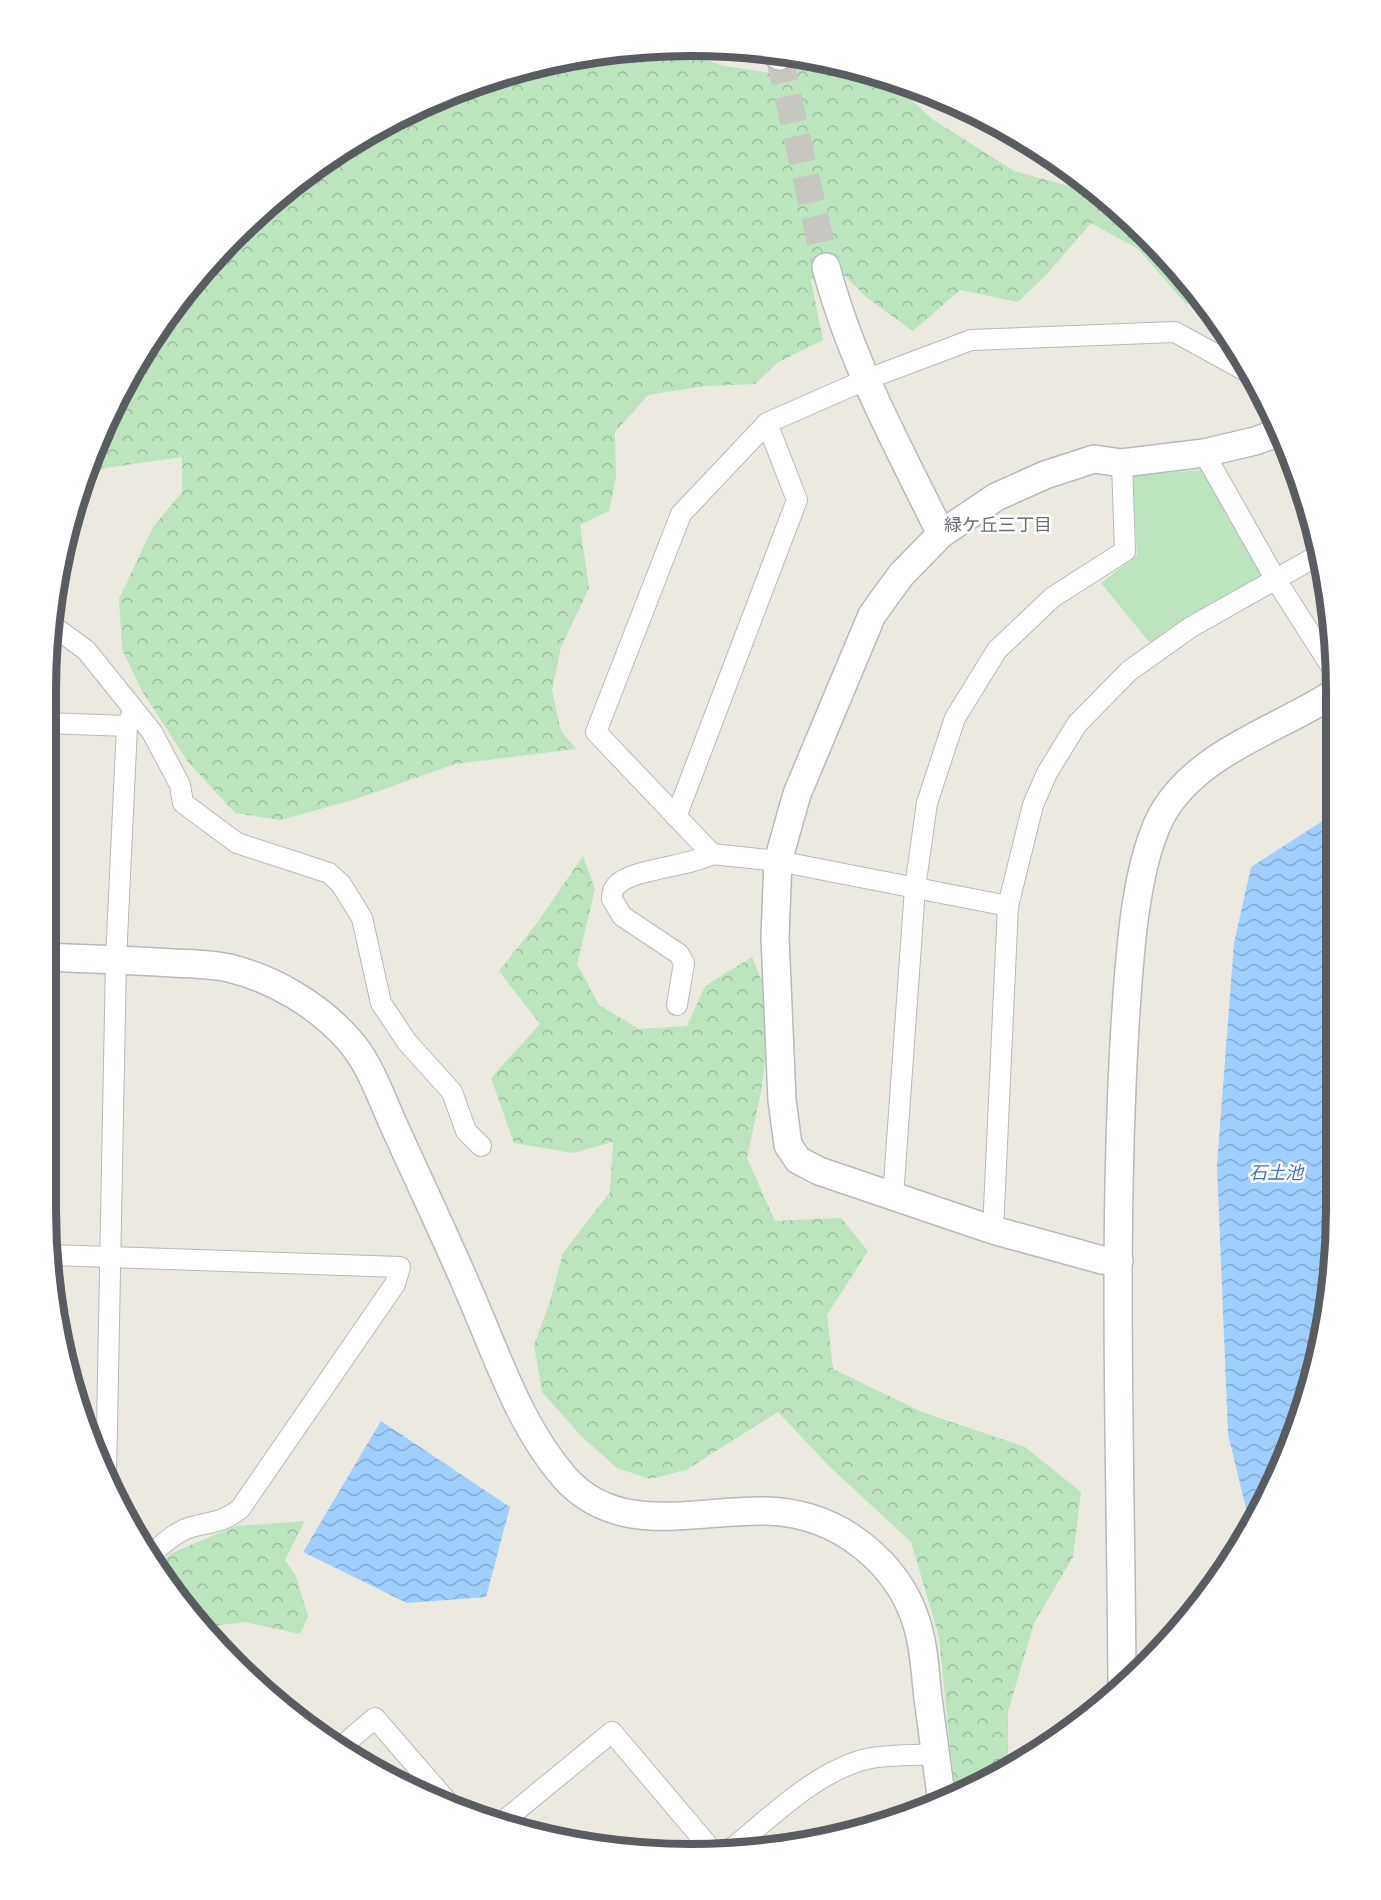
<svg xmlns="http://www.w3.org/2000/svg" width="1381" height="1900" viewBox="0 0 1381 1900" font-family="Ubuntu,'Noto Sans JP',sans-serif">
	<defs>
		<pattern id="forest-crowns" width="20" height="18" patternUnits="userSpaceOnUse" patternTransform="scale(1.5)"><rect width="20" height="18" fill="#bce4be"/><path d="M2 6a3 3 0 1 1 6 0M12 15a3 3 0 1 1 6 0" fill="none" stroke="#9cbc9e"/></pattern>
		<pattern id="water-waves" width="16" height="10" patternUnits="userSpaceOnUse" patternTransform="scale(1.5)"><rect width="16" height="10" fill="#9ecffe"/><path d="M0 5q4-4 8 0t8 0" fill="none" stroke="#84abd1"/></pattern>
	</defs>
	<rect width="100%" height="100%" fill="#eceae0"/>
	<path fill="url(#forest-crowns)" d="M 648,46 L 665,47 L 725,66 L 777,74 L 799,64 L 797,56 L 887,77 L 932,119 L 1014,171 L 1065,185 L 1086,183 L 1116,205 L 1204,299 L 1186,304 L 1138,249 L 1091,223 L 1047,274 L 1018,302 L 960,290 L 913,331 L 866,297 L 833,264 L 811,280 L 823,340 L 777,363 L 755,384 L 705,386 L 648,395 L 615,432 L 616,477 L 609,511 L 580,525 L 589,588 L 561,647 L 552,690 L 561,731 L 576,749 L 455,764 L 356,799 L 281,820 L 235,813 L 188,762 L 142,691 L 122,649 L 119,599 L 153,527 L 182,492 L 182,457 L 105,468 L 81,483 L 94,443 L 154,332 L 205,265 L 297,179 L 405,112 L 523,67 Z
		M 583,856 L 595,889 L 577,964 L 599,1005 L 639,1029 L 687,1026 L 705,986 L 752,957 L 772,1006 L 761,1092 L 747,1158 L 775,1221 L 841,1218 L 868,1251 L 827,1315 L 833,1369 L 922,1412 L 1025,1447 L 1081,1492 L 1073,1557 L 1034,1623 L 1008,1712 L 1008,1765 L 955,1796 L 939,1637 L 911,1542 L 829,1466 L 778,1412 L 686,1470 L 650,1479 L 617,1468 L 581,1436 L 542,1392 L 534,1345 L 550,1301 L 563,1253 L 610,1192 L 613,1142 L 573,1153 L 514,1143 L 491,1078 L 540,1024 L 499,971 L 537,923 Z
		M 305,1521 L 285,1560 L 296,1576 L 308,1616 L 300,1634 L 245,1622 L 206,1627 L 154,1568 L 172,1553 L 236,1526 Z"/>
	<path fill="#bce4be" d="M 1204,470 L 1266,577 L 1150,643 L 1101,583 L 1137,555 L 1132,475 Z"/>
	<path fill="url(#water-waves)" d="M 1332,815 L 1335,1252 L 1314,1377 L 1251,1529 L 1228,1434 L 1217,1165 L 1234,943 L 1251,867 Z
		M 381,1421 L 510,1507 L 486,1597 L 407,1603 L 303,1552 Z"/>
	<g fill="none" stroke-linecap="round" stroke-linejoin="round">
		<path stroke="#c7c6c0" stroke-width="27" stroke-dasharray="27 14" stroke-linecap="butt" d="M 779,56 L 826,267"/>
		<defs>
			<path id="street" d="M 1204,453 L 1276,580 L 1331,666
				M 53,626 L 86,650 L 152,732 L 180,785 L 183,803 L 237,843 L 329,873 L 341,884 L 362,918 L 381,1003 L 407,1042 L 452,1092 L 466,1131 L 481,1146
				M 45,723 L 127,726
				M 676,817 L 797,500 L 767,423
				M 1008,906 L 778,861 L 712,854 L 596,732 L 681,514 L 767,423 L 865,380 L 971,340 L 1175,332 L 1244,370
				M 677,1005 L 684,963 L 679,954 L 622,916 L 612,899 C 612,895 613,889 616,886 C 629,869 689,867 712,854
				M 893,1197 L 915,888 L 927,803 L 955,718 L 997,650 L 1053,597 L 1125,551 L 1122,463
				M 993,1230 L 1008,906 L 1033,805 L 1047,773 L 1077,724 L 1129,671 L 1191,627 L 1317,556
				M 51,1255 L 400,1267 L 395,1284 L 240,1509 C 224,1522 211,1522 191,1527 C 175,1532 160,1546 148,1558
				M 106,1478 L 116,960 L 127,726 L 133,711
				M 342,1746 L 375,1718 L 451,1806
				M 500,1824 L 612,1732 L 711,1849
				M 731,1849 C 769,1819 809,1778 856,1762 C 877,1754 913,1756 935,1754"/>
			<path id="secondary" d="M 778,51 L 779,56
				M 826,267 C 851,362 898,446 941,534
				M 45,957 C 88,959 130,960 173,963 C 191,964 211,964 229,968 C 274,979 318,1005 349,1040 C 370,1063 382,1100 395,1128 C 423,1190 453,1252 479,1315 C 503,1372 524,1431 565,1478 C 619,1538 697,1509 766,1511 C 803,1512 836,1524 864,1547 C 889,1567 906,1590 916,1621 C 924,1645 925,1672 928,1698 C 933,1733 937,1768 942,1803
				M 1119,1261 L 1102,1260 L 993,1230 L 819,1171 L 798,1160 L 788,1145 L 782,1100 L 775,937 L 778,861 L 797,794 L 872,615 L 901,575 L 941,534 L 996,497 L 1045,475 L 1094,459 L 1122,463 L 1204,453 L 1255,441 L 1280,432
				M 1122,1685 C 1121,1466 1112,1245 1125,1026 C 1129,965 1134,858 1166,808 C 1203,751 1276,730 1331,695"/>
		</defs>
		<use href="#street" stroke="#b6b8bd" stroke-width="22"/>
		<use href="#secondary" stroke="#b6b9bf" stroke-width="30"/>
		<use href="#street" stroke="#fff" stroke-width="20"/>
		<use href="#secondary" stroke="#fff" stroke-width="27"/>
	</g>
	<g text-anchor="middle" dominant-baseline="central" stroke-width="5" stroke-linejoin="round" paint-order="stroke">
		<g font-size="18" fill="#6a6e73" stroke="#fff">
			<text x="998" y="524">緑ケ丘三丁目</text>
		</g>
		<g font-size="18" font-style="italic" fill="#4073b8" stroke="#fff">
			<text x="1276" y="1172">石土池</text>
		</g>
	</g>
	<path d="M0 0H1381V1900H0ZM691 56H691A635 635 0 0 1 1326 691V1209A635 635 0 0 1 691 1844H691A635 635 0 0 1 56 1209V691A635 635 0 0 1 691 56Z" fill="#fff" fill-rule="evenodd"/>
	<path fill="none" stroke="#595c61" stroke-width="8" d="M691 56H691A635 635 0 0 1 1326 691V1209A635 635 0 0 1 691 1844H691A635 635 0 0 1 56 1209V691A635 635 0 0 1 691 56Z"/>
</svg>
